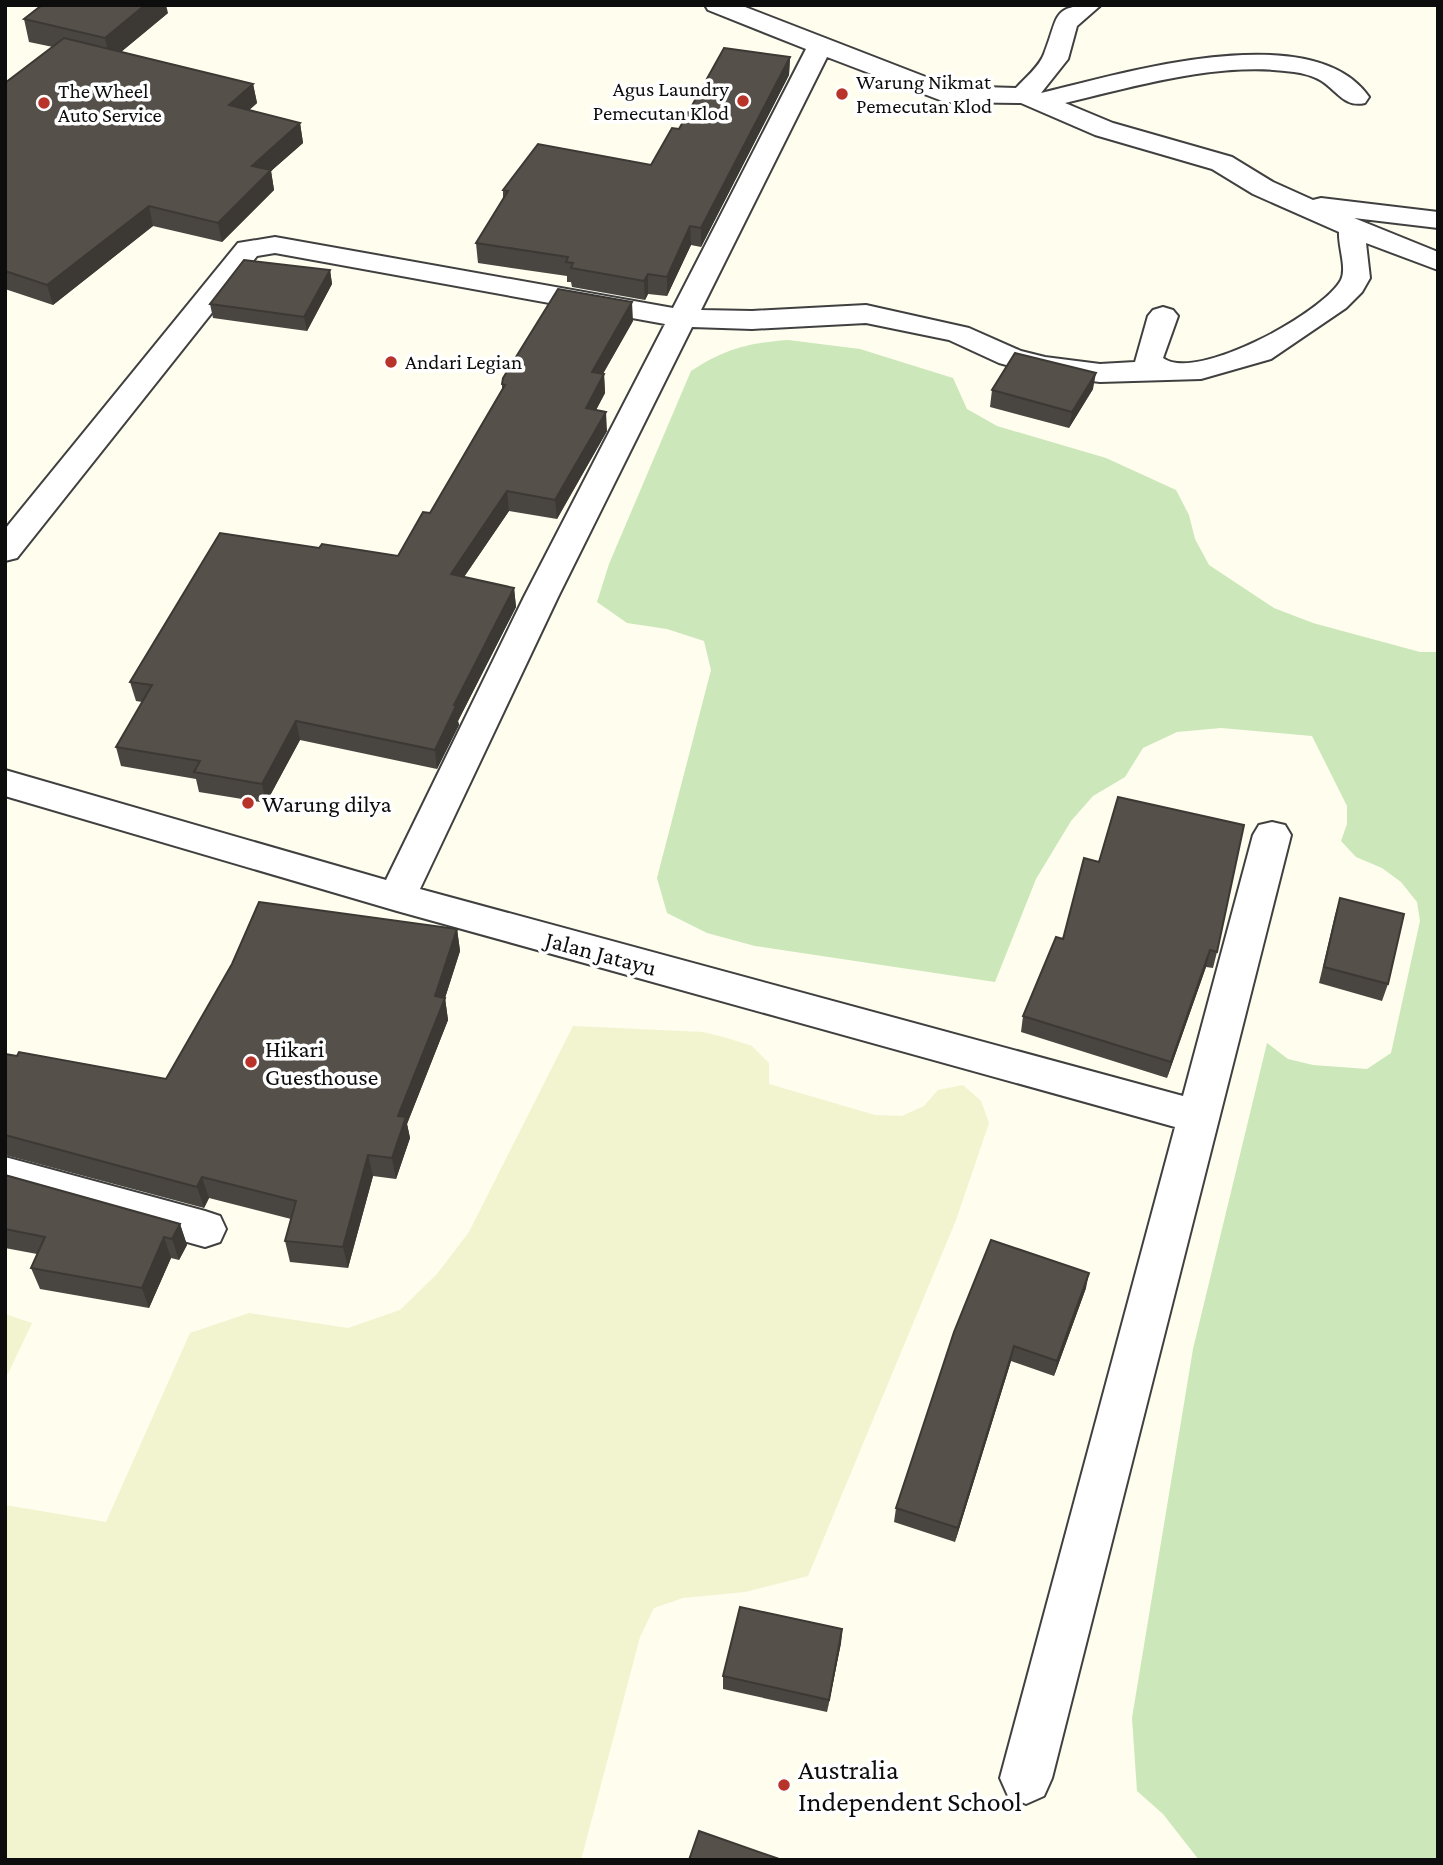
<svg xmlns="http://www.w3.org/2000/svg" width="1443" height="1865" viewBox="0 0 1443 1865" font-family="'Crimson Pro',serif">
	<rect width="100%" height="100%" fill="#fefdee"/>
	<path fill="#f2f3cf" d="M 573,1026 L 703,1032 L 727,1038 L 752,1046 L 769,1063 L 769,1084 L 875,1115 L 902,1116 L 924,1106 L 938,1090 L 963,1085 L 981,1101 L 989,1123 L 956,1220 L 808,1576 L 745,1592 L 683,1598 L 654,1608 L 640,1637 L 581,1860 L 5,1860 L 5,1505 L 106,1522 L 190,1333 L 249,1313 L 348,1328 L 400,1310 L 437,1274 L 469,1232 Z
		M 5,1314 L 32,1323 L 5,1380 Z"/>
	<path fill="#cce7b9" d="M 788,340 L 860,349 L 953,378 L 967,409 L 997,426 L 1106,458 L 1176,490 L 1189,515 L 1195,539 L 1209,565 L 1274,608 L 1313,623 L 1420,652 L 1438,652 L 1438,1860 L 1199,1860 L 1163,1814 L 1137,1791 L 1132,1718 L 1193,1349 L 1267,1043 L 1288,1059 L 1313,1065 L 1367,1069 L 1391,1053 L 1420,921 L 1417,902 L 1401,882 L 1382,868 L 1356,857 L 1341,841 L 1347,824 L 1347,806 L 1312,736 L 1221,728 L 1177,732 L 1143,748 L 1125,777 L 1093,796 L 1071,821 L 1036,879 L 995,982 L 755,946 L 707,933 L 667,913 L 657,878 L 711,670 L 704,641 L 667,629 L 627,623 L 597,602 L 609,564 L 691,371 C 725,349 747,343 788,340 Z"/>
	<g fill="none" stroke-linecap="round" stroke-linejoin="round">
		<defs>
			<path id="minor" d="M 705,5 L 740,5 L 949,86 L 1016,88 C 1025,78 1039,67 1044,54 C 1060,14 1050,5 1101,5 L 1077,26 L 1068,59 L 1041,93 C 1120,74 1313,15 1369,97 L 1365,103 C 1344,108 1337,90 1320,80 C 1313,76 1302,73 1294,72 C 1219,61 1137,86 1065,103 L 1113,123 L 1232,157 L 1273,182 L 1313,200 L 1321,198 L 1438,212 L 1438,228 L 1354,218 L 1438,252 L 1438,270 L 1366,243 L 1370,278 L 1362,292 L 1346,308 L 1271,359 L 1201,379 L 1100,382 L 1043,375 L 999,363 L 949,340 L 866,323 L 752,329 L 692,327 L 558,597 L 420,889 L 1183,1096 L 1253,835 L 1259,825 L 1272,822 L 1285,825 L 1291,835 L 1052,1778 L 1044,1796 L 1026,1804 L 1008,1796 L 1000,1778 L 1175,1127 L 397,911 L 5,796 L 5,770 L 386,880 L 524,597 L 665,324 L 275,253 L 257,256 L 17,558 L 5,561 L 5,529 L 238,243 L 275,237 L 673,308 L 806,49 L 708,10 ZM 827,57 L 945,102 L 1021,103 L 1095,135 L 1212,169 L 1253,194 L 1339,232 C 1338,246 1347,268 1341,280 C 1324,312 1197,383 1163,358 L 1178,316 L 1173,310 L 1163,307 L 1153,310 L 1148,316 L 1135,362 L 1100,364 L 1045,357 L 1021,351 L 969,328 L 866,305 L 752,311 L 701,310 Z
				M 5,1157 L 205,1211 L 220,1216 L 226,1229 L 220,1242 L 205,1247 L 5,1191 Z"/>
		</defs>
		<use href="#minor" stroke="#404040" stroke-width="4"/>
		<use href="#minor" fill="#fff" fill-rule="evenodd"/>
	</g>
	<path fill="#494540" d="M 168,13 L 121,52 L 253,84 L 257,103 L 249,110 L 300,123 L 303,143 L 271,171 L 274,190 L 222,242 L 153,226 L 53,305 L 5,289 L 5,83 L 53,47 L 29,42 L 24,19 Z
		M 790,57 L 789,75 L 701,247 L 691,245 L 667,296 L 648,294 L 645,300 L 572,287 L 571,282 L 567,282 L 567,276 L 478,263 L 476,243 L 503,199 L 503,190 L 651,165 L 679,129 Z
		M 330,270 L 332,284 L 307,331 L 213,318 L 210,304 Z
		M 633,321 L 603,374 L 604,374 L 605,393 L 596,410 L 607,431 L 557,519 L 509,511 L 464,577 L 514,588 L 516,607 L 458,721 L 459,725 L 437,769 L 300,740 L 266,803 L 199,792 L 196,779 L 121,766 L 116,747 L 142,702 L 136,701 L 130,682 L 319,548 L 398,556 L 430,513 L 502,389 L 502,384 Z
		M 1093,389 L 1069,428 L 990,407 L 992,390 Z
		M 1084,858 L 1217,952 L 1213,968 L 1206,967 L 1167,1078 L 1021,1032 L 1023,1016 L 1063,939 Z
		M 1340,898 L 1388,984 L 1382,1001 L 1319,983 L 1335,915 Z
		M 457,929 L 460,951 L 445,998 L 448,1020 L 407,1124 L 410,1138 L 396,1179 L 373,1176 L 348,1268 L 290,1262 L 285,1241 L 291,1219 L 209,1198 L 204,1208 L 5,1155 L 5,1054 L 166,1079 Z
		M 5,1175 L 180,1224 L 187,1245 L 179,1260 L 171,1258 L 149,1308 L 40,1289 L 31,1268 L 37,1254 L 5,1248 Z
		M 1086,1288 L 1054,1376 L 1011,1361 L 955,1542 L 894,1522 L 896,1508 L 954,1332 Z
		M 842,1629 L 841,1643 L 827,1712 L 723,1689 L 723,1676 Z"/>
	<path fill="#3c3834" d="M 145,5 L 166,5 L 168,13 L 110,61 L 105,38 Z
		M 790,57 L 789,75 L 701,247 L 701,228 Z
		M 253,84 L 257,103 L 233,124 L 229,105 Z
		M 300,123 L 303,143 L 271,171 L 274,190 L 222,242 L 218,223 L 252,166 Z
		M 149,206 L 153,226 L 53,305 L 47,285 Z
		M 690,226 L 691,245 L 667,296 L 667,277 Z
		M 330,270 L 332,284 L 307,331 L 304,317 Z
		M 648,274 L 648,294 L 645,300 L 644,281 Z
		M 632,302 L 633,321 L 593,391 L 592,372 Z
		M 1096,373 L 1093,389 L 1069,428 L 1072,412 Z
		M 604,374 L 605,393 L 587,427 L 586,408 Z
		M 606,412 L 607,431 L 557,519 L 555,500 Z
		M 507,491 L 509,511 L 453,593 L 451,574 Z
		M 514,588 L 516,607 L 458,721 L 459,725 L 437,769 L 435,750 L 454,705 Z
		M 296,721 L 300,740 L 266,803 L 262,784 Z
		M 457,929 L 460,951 L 445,998 L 448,1020 L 407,1124 L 410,1138 L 396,1179 L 392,1158 L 398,1116 L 435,996 Z
		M 1210,950 L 1206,967 L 1167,1078 L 1171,1062 Z
		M 368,1155 L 373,1176 L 348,1268 L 343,1247 Z
		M 202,1177 L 209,1198 L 204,1208 L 197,1187 Z
		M 180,1224 L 187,1245 L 179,1260 L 172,1239 Z
		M 164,1237 L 171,1258 L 149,1308 L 142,1288 Z
		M 1089,1273 L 1086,1288 L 1054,1376 L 1057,1361 Z
		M 1014,1346 L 1011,1361 L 955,1542 L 958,1528 Z
		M 842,1629 L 841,1643 L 827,1712 L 829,1700 Z"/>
	<path fill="#55504a" stroke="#3c3834" stroke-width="2" d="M 42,5 L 145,5 L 105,38 L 24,19 Z
		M 64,38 L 253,84 L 229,105 L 300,123 L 252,166 L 271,170 L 218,223 L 149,206 L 47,285 L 5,271 L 5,83 Z
		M 724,48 L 790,57 L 701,228 L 690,226 L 667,277 L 648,274 L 644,281 L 571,268 L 573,263 L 566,262 L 568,257 L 476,243 L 508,191 L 503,190 L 538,144 L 651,165 L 672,128 L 679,129 Z
		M 244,260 L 330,270 L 304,317 L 210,304 Z
		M 558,289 L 632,302 L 592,372 L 604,374 L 586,408 L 606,412 L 555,500 L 507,491 L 451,574 L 514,588 L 454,705 L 456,706 L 435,750 L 296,721 L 262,784 L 194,772 L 200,761 L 116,747 L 152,685 L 130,682 L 220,533 L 319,548 L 322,544 L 398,556 L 423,512 L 430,513 L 505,385 L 502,384 L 503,378 Z
		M 1015,353 L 1096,373 L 1072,412 L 992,390 Z
		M 1118,797 L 1244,825 L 1217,952 L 1210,950 L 1171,1062 L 1023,1016 L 1056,937 L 1063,939 L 1084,858 L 1099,862 Z
		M 1340,898 L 1404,914 L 1388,984 L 1324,967 Z
		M 259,902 L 457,929 L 435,996 L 445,998 L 398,1116 L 406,1117 L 392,1158 L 368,1155 L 343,1247 L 285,1241 L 296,1201 L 202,1177 L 197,1187 L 5,1135 L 5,1054 L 17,1056 L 19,1052 L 166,1079 L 232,964 Z
		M 5,1175 L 180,1224 L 172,1239 L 164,1237 L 142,1288 L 31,1268 L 45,1237 L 5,1229 Z
		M 991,1240 L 1089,1273 L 1057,1361 L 1014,1346 L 958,1528 L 896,1508 L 954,1332 Z
		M 740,1607 L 842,1629 L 829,1700 L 723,1676 Z
		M 699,1831 L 782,1860 L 689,1860 Z"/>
	<g fill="#b8342a" stroke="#fff" stroke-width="2.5">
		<circle cx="842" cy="94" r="7"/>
		<circle cx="743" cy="101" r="7"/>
		<circle cx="44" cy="103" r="7"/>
		<circle cx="391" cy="362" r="7"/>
		<circle cx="248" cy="803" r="7"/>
		<circle cx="251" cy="1062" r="7"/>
		<circle cx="784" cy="1785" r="7"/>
	</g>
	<g text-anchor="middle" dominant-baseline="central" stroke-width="7" stroke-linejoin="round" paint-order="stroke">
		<g font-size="21" fill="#0d0d0d" stroke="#fff" text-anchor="start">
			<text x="856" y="82">Warung Nikmat<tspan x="856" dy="24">Pemecutan Klod</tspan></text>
			<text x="729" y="89" text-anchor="end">Agus Laundry<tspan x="729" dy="24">Pemecutan Klod</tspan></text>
			<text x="58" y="91">The Wheel<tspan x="58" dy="24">Auto Service</tspan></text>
			<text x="405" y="362">Andari Legian</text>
		</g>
		<g font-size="24" fill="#0d0d0d" stroke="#fff" text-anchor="start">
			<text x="262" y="803">Warung dilya</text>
			<text x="265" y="1048">Hikari<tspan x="265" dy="28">Guesthouse</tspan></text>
		</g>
		<g font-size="24" fill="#0d0d0d" stroke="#fff">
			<text transform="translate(601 953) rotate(15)">Jalan Jatayu</text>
		</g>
		<g font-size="28" fill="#0d0d0d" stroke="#fff" text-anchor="start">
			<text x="798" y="1769">Australia<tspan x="798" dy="32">Independent School</tspan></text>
		</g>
	</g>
	<rect width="1443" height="1865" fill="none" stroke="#0d0d0d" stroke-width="14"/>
</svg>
